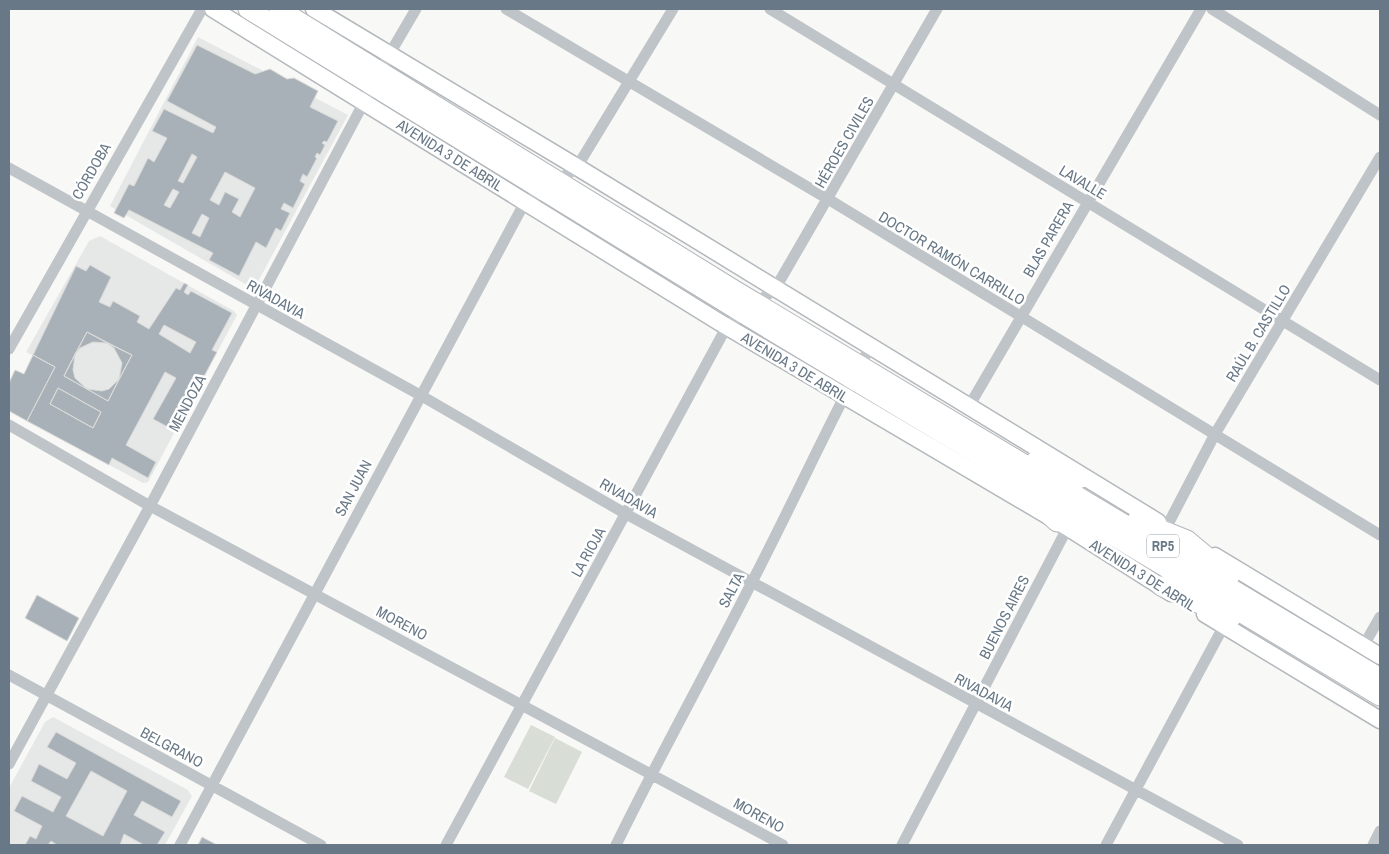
<svg xmlns="http://www.w3.org/2000/svg" width="1389" height="854" viewBox="0 0 1389 854" font-family="'Archivo Narrow',sans-serif">
	<rect width="100%" height="100%" fill="#f8f8f6"/>
	<path fill="#e6e7e7" d="M 198,37 L 348,115 L 254,289 L 110,206 Z
		M 100,236 L 234,311 L 237,315 L 148,482 L 143,483 L 27,421 L 55,367 L 26,352 L 89,241 Z
		M 53,717 L 188,790 L 192,796 L 165,845 L 9,845 L 9,788 L 45,722 Z"/>
	<path fill="#d8ddd5" d="M 531,725 L 555,737 L 528,789 L 504,777 Z
		M 555,738 L 582,752 L 556,804 L 529,791 Z"/>
	<path fill="#a8b1b7" stroke="#dadad8" fill-rule="evenodd" d="M 197,45 L 255,74 L 270,69 L 287,79 L 294,78 L 318,91 L 310,107 L 338,121 L 327,142 L 324,141 L 322,143 L 325,145 L 320,155 L 317,153 L 315,157 L 317,158 L 307,177 L 303,174 L 300,181 L 305,184 L 293,208 L 284,203 L 281,209 L 290,213 L 281,231 L 276,228 L 266,248 L 256,242 L 239,276 L 209,260 L 213,253 L 129,210 L 124,218 L 114,213 L 129,184 L 134,186 L 148,158 L 154,162 L 167,138 L 152,131 L 164,109 L 213,133 L 216,127 L 167,101 ZM 192,154 L 197,157 L 183,183 L 178,181 ZM 225,172 L 255,188 L 240,217 L 232,212 L 239,199 L 225,192 L 219,205 L 210,200 ZM 173,189 L 179,192 L 170,208 L 164,205 ZM 202,214 L 209,218 L 200,237 L 192,233 Z
		M 90,265 L 111,277 L 99,302 L 110,307 L 113,301 L 140,316 L 137,322 L 149,329 L 176,288 L 180,290 L 184,283 L 188,285 L 184,292 L 188,295 L 191,291 L 232,313 L 212,350 L 217,352 L 175,431 L 153,419 L 176,378 L 165,372 L 126,445 L 156,462 L 148,478 L 112,458 L 109,465 L 27,421 L 55,367 L 33,355 L 76,266 L 86,271 Z
		M 164,325 L 196,342 L 190,353 L 159,334 Z
		M 87,332 L 107,343 L 93,342 L 80,348 L 75,354 Z
		M 87,332 L 132,355 L 108,401 L 64,376 Z
		M 107,343 L 132,355 L 119,379 L 122,363 L 114,348 Z
		M 75,354 L 73,370 L 75,378 L 87,389 L 64,376 Z
		M 33,355 L 55,367 L 27,421 L 9,411 L 9,383 L 15,370 L 24,374 Z
		M 119,379 L 108,401 L 87,389 L 102,391 L 109,389 Z
		M 58,388 L 101,412 L 93,428 L 50,404 Z
		M 58,388 L 101,412 L 93,428 L 50,404 Z
		M 37,595 L 79,618 L 67,641 L 25,618 Z
		M 56,732 L 181,801 L 172,817 L 142,801 L 134,815 L 165,832 L 157,845 L 144,845 L 124,834 L 120,845 L 57,845 L 51,841 L 48,845 L 25,845 L 30,836 L 36,839 L 42,826 L 14,811 L 22,796 L 53,812 L 61,797 L 31,781 L 39,764 L 67,779 L 76,763 L 47,747 ZM 91,771 L 127,791 L 103,836 L 66,816 Z
		M 202,837 L 217,845 L 198,845 Z"/>
	<g fill="none" stroke-linecap="round" stroke-linejoin="round">
		<defs>
			<path id="secondary" d="M 213,9 L 719,322 L 1067,527 L 1171,593
				M 314,9 L 577,167 L 1158,522
				M 1215,556 L 1380,656
				M 1205,614 L 1380,720"/>
			<path id="trunk" d="M 248,9 L 744,314 L 1380,696
				M 279,9 L 736,291 L 1380,678
				M 1037,459 L 1082,478
				M 1025,493 L 1057,522
				M 1137,520 L 1187,540 L 1230,576
				M 1161,586 L 1231,618"/>
		</defs>
		<use href="#secondary" stroke="#b4b9be" stroke-width="19"/>
		<use href="#trunk" stroke="#b3b7bb" stroke-width="21"/>
		<path stroke="#bfc4c8" stroke-width="11" d="M 506,9 L 828,199 L 1380,535
			M 770,9 L 1380,380
			M 1212,9 L 1380,115
			M 9,168 L 420,395 L 626,514 L 1238,845
			M 9,349 L 202,9
			M 968,408 L 1201,9
			M 9,425 L 150,506 L 783,845
			M 1166,528 L 1215,434 L 1380,157
			M 1364,645 L 1380,617
			M 9,675 L 321,845
			M 9,764 L 150,506 L 389,55 L 416,9
			M 180,845 L 525,202 L 545,191 L 577,167 L 673,9
			M 446,845 L 727,326 L 775,289 L 937,9
			M 616,845 C 659,757 707,671 751,584 C 792,505 828,425 870,347
			M 902,845 L 1071,521
			M 1106,845 L 1227,620
			M 1373,845 L 1380,831"/>
		<use href="#secondary" stroke="#fff" stroke-width="16"/>
		<use href="#trunk" stroke="#fff" stroke-width="19"/>
	</g>
	<g text-anchor="middle" dominant-baseline="central" stroke-width="5" stroke-linejoin="round" paint-order="stroke">
		<rect fill="#fff" stroke="#95a0aa" stroke-width="1" x="1147" y="534.5" width="32" height="23" rx="4"/>
		<g font-size="14" font-weight="bold" fill="#687886">
			<text x="1163" y="546">RP5</text>
		</g>
		<g font-size="15" fill="#687886" stroke="#fff">
			<text transform="translate(844 142) rotate(-60)">HÉROES CIVILES</text>
			<text transform="translate(450 155) rotate(32)">AVENIDA 3 DE ABRIL</text>
			<text transform="translate(91 171) rotate(-60)">CÓRDOBA</text>
			<text transform="translate(1083 182) rotate(31)">LAVALLE</text>
			<text transform="translate(1048 239) rotate(-60)">BLAS PARERA</text>
			<text transform="translate(952 258) rotate(31)">DOCTOR RAMÓN CARRILLO</text>
			<text transform="translate(276 299) rotate(29)">RIVADAVIA</text>
			<text transform="translate(1258 333) rotate(-59)">RAÚL B. CASTILLO</text>
			<text transform="translate(795 367) rotate(31)">AVENIDA 3 DE ABRIL</text>
			<text transform="translate(187 403) rotate(-62)">MENDOZA</text>
			<text transform="translate(353 488) rotate(-62)">SAN JUAN</text>
			<text transform="translate(629 498) rotate(30)">RIVADAVIA</text>
			<text transform="translate(588 552) rotate(-61)">LA RIOJA</text>
			<text transform="translate(1143 575) rotate(32)">AVENIDA 3 DE ABRIL</text>
			<text transform="translate(731 590) rotate(-62)">SALTA</text>
			<text transform="translate(1004 617) rotate(-63)">BUENOS AIRES</text>
			<text transform="translate(402 623) rotate(28)">MORENO</text>
			<text transform="translate(984 692) rotate(28)">RIVADAVIA</text>
			<text transform="translate(172 747) rotate(28)">BELGRANO</text>
			<text transform="translate(759 815) rotate(29)">MORENO</text>
		</g>
	</g>
	<rect width="1389" height="854" fill="none" stroke="#687886" stroke-width="20"/>
</svg>
